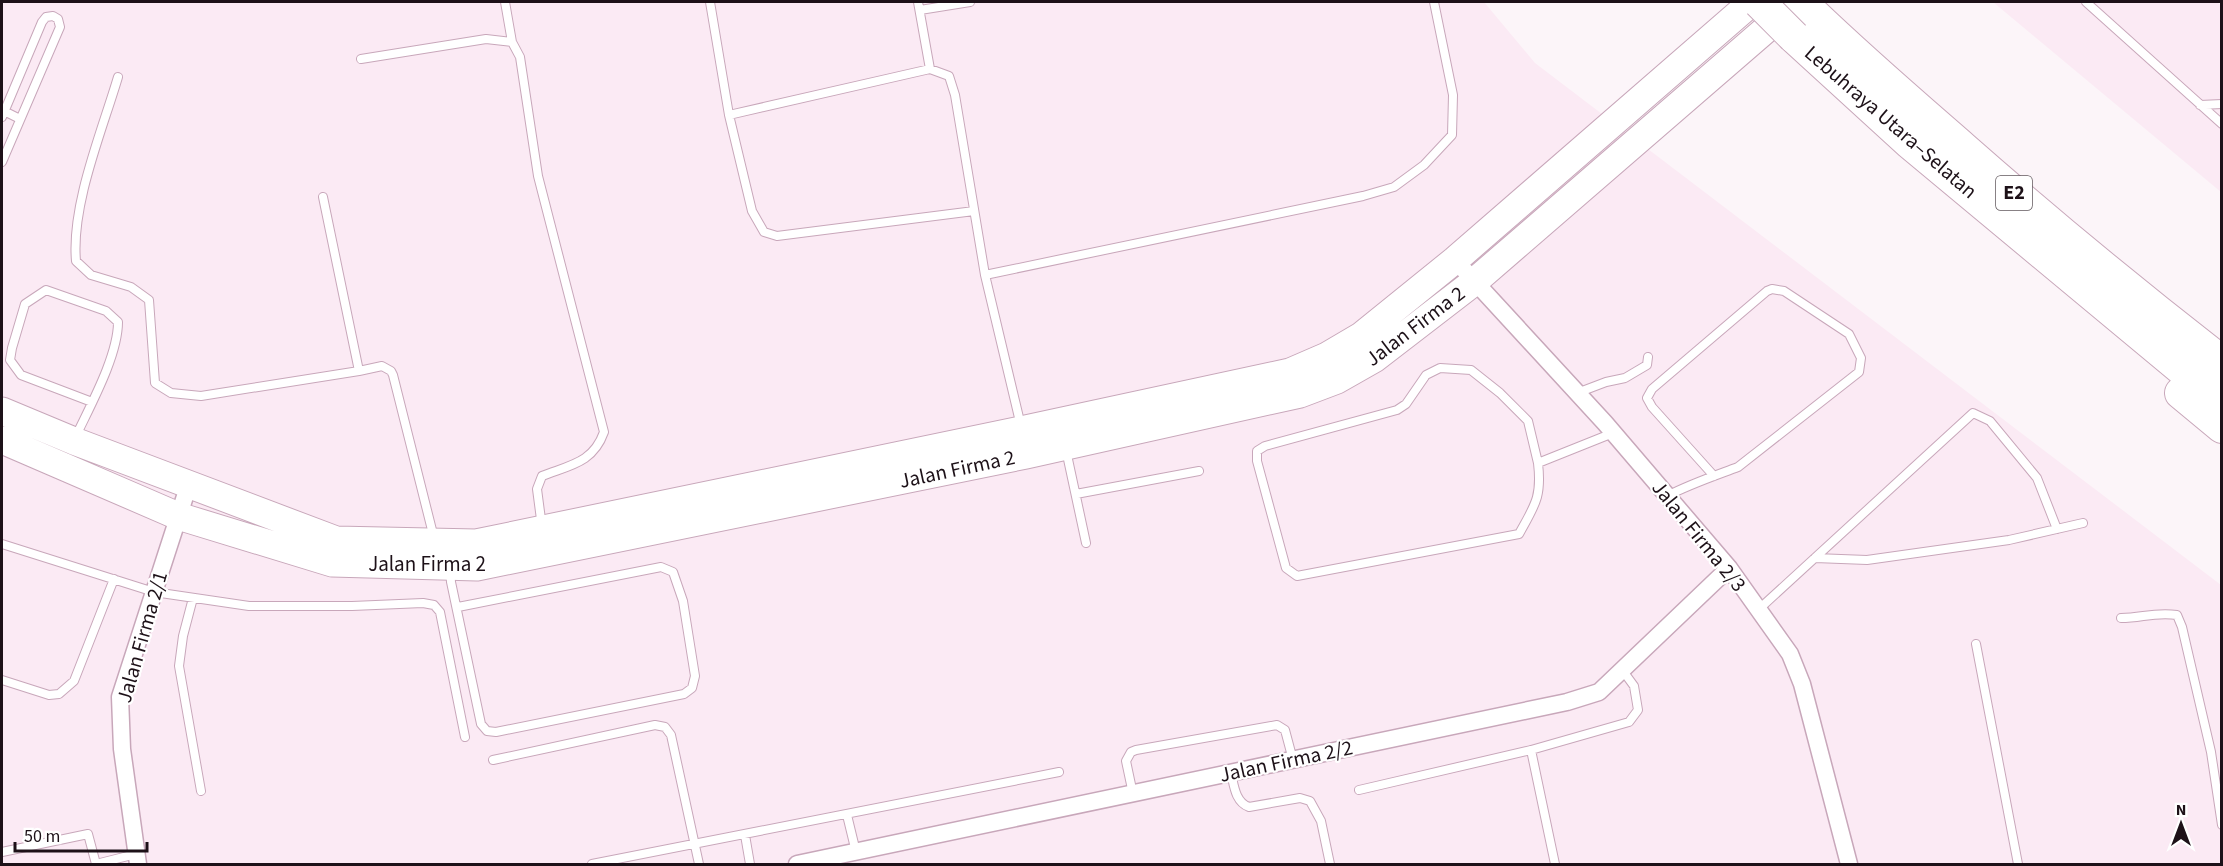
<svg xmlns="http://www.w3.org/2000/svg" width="2223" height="866" viewBox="0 0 2223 866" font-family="'Source Sans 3',sans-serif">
	<rect width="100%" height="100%" fill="#fcf5f9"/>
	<path fill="#fbeaf4" d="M 2,2 L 1484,2 L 1535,63 L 2221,585 L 2221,864 L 2,864 Z
		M 1993,2 L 2217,2 L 2222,6 L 2221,192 Z"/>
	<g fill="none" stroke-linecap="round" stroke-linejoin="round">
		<defs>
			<path id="lane" d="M 505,2 L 512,42
				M 710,2 L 729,115 L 752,211 L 764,232 L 777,236 L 974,211
				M 918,2 L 930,69
				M 2086,2 L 2222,124
				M 920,10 L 970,2
				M 361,59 L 486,39 L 512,42 L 520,57 L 538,176 L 604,432 C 593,463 570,465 542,476 L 537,489 L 542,527
				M 118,77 C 102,131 71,205 76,261 L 91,275 L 131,287 L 149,300 L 155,383 L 171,393 L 201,396 L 359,371
				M 2200,105 L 2222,104
				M 4,111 L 20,119
				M 729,115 L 930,69 L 949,76 L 955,95 L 985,275 L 1021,426
				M 2,117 L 42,22 L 46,17 L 53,16 L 58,19 L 60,27 L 2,162
				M 323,197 L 359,371 L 382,366 L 391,371 L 393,375 L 434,538
				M 985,275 L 1363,196 L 1394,187 L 1424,165 L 1452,135 L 1453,95 L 1434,2
				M 1577,393 L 1606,382 L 1625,378 L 1647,365 L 1648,357
				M 75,438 C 90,406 118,356 118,322 L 106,311 L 46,290 L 25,304 L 12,348 L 10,360 L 21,375 L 92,402
				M 1066,450 L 1086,543
				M 1538,463 L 1528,421 L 1500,393 L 1471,370 L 1440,368 L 1426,375 L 1406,404 L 1397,410 L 1265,446 L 1257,451 L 1257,461 L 1286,568 L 1297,576 L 1519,534 C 1535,505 1542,497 1538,463 L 1613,433
				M 1076,494 L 1199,471
				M 1667,496 C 1690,484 1714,476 1738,467 L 1859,372 L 1861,358 L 1849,334 L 1784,291 L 1772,289 L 1767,291 L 1652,389 L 1647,398 L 1652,407 L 1714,476
				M 2,544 L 154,592 L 249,606 L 352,606 L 423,603 L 434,605 L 440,612 L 465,737
				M 1815,558 L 1867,560 L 2009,540 L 2083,523
				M 450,570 L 451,582 L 481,724 L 487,731 L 496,732 L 684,694 L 692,688 L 695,676 L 683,601 L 673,572 L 661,567 L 458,607
				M 193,598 L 183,636 L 179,666 L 201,791
				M 1758,610 L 1973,413 L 1990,421 L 2037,478 L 2057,529
				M 2121,618 C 2142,618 2153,612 2177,615 L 2182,627 L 2211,752 L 2222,825
				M 1976,644 L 2018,864
				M 2,680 L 49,695 L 59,694 L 74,681 L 114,579
				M 1531,750 L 1555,864
				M 493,760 L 655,725 L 665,727 L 671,735 L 699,864
				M 1231,773 C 1234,785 1235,802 1249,807 L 1300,798 L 1310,801 L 1321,821 L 1330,864
				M 1359,790 L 1531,750 L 1629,722 L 1638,710 L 1634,686 L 1623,671
				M 1133,794 L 1126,761 L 1131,752 L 1136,750 L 1277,725 L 1285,730 L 1293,760
				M 847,815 L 856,852
				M 745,835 L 750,864
				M 2,852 L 88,834 L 96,864 L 136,854
				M 592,864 L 1059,772"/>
			<path id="street" d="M 1455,260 L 1605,423 L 1729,568 L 1790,654 L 1802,684 L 1849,864
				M 138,864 L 122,749 L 120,697 L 189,484
				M 797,864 L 1567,702 L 1599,692 L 1729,568"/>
			<path id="primary" d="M 2,411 L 74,441 L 336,540 L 476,543 L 1021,430 L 1290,372 L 1327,356 L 1361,336 L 1455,260 L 1752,2
				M 2,440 L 178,516 L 332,563 L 477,567 L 1026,455 L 1300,394 L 1337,380 L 1374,359 L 1474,282 L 1793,6"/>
			<path id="highway" d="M 1801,2 C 1853,53 1908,100 1963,148 C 2047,222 2133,293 2222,362
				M 1794,37 L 1910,143 L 2183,370 L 2222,400
				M 2181,393 L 2222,427"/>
		</defs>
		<use href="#lane" stroke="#c8a7ba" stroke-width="10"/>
		<use href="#street" stroke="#c8a7ba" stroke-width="19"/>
		<use href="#primary" stroke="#c8a7ba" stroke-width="29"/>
		<use href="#highway" stroke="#c8a7ba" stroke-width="34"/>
		<use href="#lane" stroke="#fff" stroke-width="8"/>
		<use href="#street" stroke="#fff" stroke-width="16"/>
		<use href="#primary" stroke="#fff" stroke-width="27"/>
		<use href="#highway" stroke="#fff" stroke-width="32"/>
		<defs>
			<path id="highway-bridge" d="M 1759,2 L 1794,37"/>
		</defs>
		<use href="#highway-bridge" stroke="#c8a7ba" stroke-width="34" stroke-linecap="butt"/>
		<use href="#highway-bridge" stroke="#fff" stroke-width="32"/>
	</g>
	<g text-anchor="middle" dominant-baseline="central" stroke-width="4.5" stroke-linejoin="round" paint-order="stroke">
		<rect fill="#fff" stroke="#61585d" stroke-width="1.5" x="1996" y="176" width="36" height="34" rx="4.5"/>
		<g font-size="20" font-weight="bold" fill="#1d1118">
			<text x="2014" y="193">E2</text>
		</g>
		<g font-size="21" fill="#1d1118" stroke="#fff">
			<text transform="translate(1891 122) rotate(41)">Lebuhraya Utara–Selatan</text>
			<text transform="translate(1415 326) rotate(-37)">Jalan Firma 2</text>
			<text transform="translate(957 469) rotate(-12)">Jalan Firma 2</text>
			<text transform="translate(1699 536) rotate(51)">Jalan Firma 2/3</text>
			<text x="427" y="564">Jalan Firma 2</text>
			<text transform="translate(142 637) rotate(-74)">Jalan Firma 2/1</text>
			<text transform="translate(1286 761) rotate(-12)">Jalan Firma 2/2</text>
		</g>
	</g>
	<rect width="2223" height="866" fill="none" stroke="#1d1118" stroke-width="6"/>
	<g transform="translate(2181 824)" stroke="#ffffff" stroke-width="4.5" paint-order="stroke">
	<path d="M0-4.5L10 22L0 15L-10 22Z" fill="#1d1118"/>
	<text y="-9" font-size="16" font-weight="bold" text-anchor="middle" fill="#1d1118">N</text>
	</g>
	<path d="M15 842v9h132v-9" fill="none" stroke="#1d1118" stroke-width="3"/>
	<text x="24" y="842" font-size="18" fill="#1d1118" stroke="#ffffff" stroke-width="4.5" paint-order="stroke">50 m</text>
</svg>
